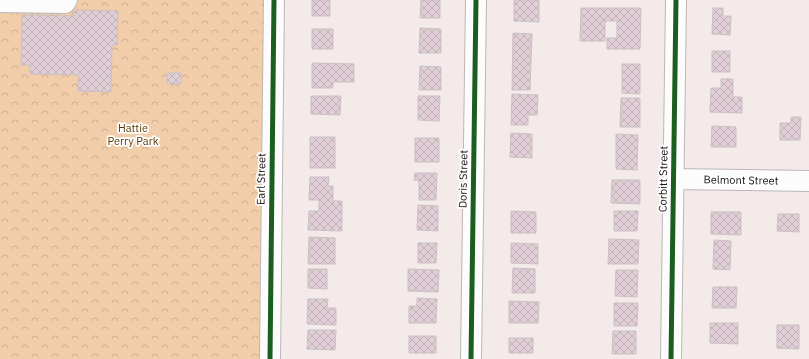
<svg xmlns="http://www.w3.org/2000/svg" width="809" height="359" viewBox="0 0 809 359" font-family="'IBM Plex Sans',sans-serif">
	<defs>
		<pattern id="forest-crowns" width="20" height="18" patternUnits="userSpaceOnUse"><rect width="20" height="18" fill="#f1cdaa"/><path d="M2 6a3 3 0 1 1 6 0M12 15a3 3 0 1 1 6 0" fill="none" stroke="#ceaf91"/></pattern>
		<pattern id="building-cross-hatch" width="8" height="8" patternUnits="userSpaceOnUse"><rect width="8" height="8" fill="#e1ced6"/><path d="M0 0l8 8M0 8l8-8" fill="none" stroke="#c0b0b7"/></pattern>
	</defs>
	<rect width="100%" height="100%" fill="#f4eaea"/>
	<path fill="url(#forest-crowns)" d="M 0,0 L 268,0 L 264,359 L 0,359 Z"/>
	<path fill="url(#building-cross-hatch)" stroke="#c9c1c2" d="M 312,0 L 330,0 L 330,16 L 312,16 Z
		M 421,0 L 440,0 L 440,18 L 420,18 Z
		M 514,0 L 539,0 L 539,22 L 514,21 Z
		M 581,8 L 641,8 L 640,49 L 607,49 L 607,38 L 617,38 L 617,21 L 605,21 L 605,41 L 580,41 Z
		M 713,8 L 723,8 L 723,16 L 731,16 L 730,35 L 712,34 Z
		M 75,10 L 118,11 L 117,45 L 112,45 L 111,92 L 78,91 L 79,75 L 30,74 L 30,65 L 21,65 L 22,15 L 75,16 Z
		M 420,28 L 441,29 L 441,53 L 419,53 Z
		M 312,29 L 333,29 L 333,49 L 312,49 Z
		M 513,33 L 532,34 L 530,90 L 512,90 Z
		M 712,51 L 730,51 L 730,72 L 712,72 Z
		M 312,63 L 354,64 L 354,82 L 333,82 L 333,88 L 312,88 Z
		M 622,64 L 640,64 L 640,94 L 622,93 Z
		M 420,66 L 441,67 L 441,90 L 419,90 Z
		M 167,73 L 181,73 L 181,84 L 167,84 Z
		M 721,79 L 733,79 L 733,97 L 742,97 L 742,113 L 710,112 L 711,88 L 721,88 Z
		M 512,94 L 538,95 L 537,115 L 528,115 L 528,125 L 511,125 Z
		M 311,96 L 341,96 L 340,115 L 311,114 Z
		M 418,96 L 440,96 L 439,121 L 418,120 Z
		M 621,98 L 640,98 L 640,127 L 620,127 Z
		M 791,117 L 801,117 L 800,140 L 780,140 L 780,123 L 791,123 Z
		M 712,126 L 736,127 L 736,147 L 711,147 Z
		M 511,133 L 532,134 L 532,158 L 510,157 Z
		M 616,134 L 638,135 L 637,170 L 616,169 Z
		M 310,137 L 335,137 L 335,168 L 310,168 Z
		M 415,138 L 439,138 L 439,162 L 415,162 Z
		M 415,173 L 437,173 L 436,200 L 419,200 L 419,181 L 414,180 Z
		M 310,177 L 329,177 L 328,186 L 333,186 L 333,201 L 342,201 L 342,231 L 308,230 L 309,211 L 319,211 L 319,200 L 309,200 Z
		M 612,180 L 640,180 L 640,204 L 611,203 Z
		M 418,205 L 438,206 L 438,231 L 417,230 Z
		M 511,211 L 536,212 L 536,233 L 511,233 Z
		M 614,211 L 638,211 L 637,231 L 614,231 Z
		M 711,212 L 741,212 L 741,235 L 711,234 Z
		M 778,214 L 799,214 L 799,232 L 777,231 Z
		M 309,237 L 335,238 L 335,264 L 308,264 Z
		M 609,239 L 639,240 L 638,264 L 608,264 Z
		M 714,240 L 731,241 L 730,270 L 713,269 Z
		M 418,243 L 437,243 L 436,263 L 418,263 Z
		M 511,243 L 538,244 L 538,264 L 511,263 Z
		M 513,268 L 535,269 L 535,293 L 512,293 Z
		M 308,269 L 327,269 L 327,289 L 308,288 Z
		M 408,269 L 439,270 L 438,292 L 408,291 Z
		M 616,270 L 638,270 L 637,297 L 615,296 Z
		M 713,287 L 737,287 L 736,308 L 712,308 Z
		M 417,298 L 437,299 L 436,323 L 409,323 L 409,306 L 417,306 Z
		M 308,299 L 328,299 L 327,308 L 336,308 L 336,325 L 307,324 Z
		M 509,301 L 539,302 L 538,323 L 509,323 Z
		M 614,303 L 638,303 L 637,326 L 614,326 Z
		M 710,323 L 738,323 L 738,344 L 710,343 Z
		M 777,325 L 799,325 L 799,349 L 777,348 Z
		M 308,330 L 336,330 L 335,350 L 307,349 Z
		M 613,331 L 636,331 L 636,354 L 612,354 Z
		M 409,336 L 436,336 L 436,353 L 409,353 Z
		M 509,338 L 533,338 L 533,353 L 509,353 Z"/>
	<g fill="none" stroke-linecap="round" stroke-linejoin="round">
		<defs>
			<path id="minor" d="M 0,2 L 65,3 L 67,0
				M 673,179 L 809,181
				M 270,359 L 274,0
				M 471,359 L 476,0
				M 671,359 L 676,0"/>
		</defs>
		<use href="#minor" stroke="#beb6b6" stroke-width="22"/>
		<use href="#minor" stroke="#fdfcfc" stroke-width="20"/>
		<defs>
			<path id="cycleway" d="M 270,359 L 274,0
				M 471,359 L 476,0
				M 671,359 L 676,0"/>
		</defs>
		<use href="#cycleway" stroke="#fff" stroke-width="8"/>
		<use href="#cycleway" stroke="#1b5e20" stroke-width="5"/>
	</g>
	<g text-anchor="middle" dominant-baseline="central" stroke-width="3.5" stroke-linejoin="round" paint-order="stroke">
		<g font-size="11" fill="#5c3802" stroke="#fff">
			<text x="133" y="128">Hattie<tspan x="133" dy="13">Perry Park</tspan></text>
		</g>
		<g font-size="11" fill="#1a1313" stroke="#fff">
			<text transform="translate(261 179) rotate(-89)">Earl Street</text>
			<text transform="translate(463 179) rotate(-89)">Doris Street</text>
			<text transform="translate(663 179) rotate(-89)">Corbitt Street</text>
			<text transform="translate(741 180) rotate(1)">Belmont Street</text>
		</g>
	</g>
</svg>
